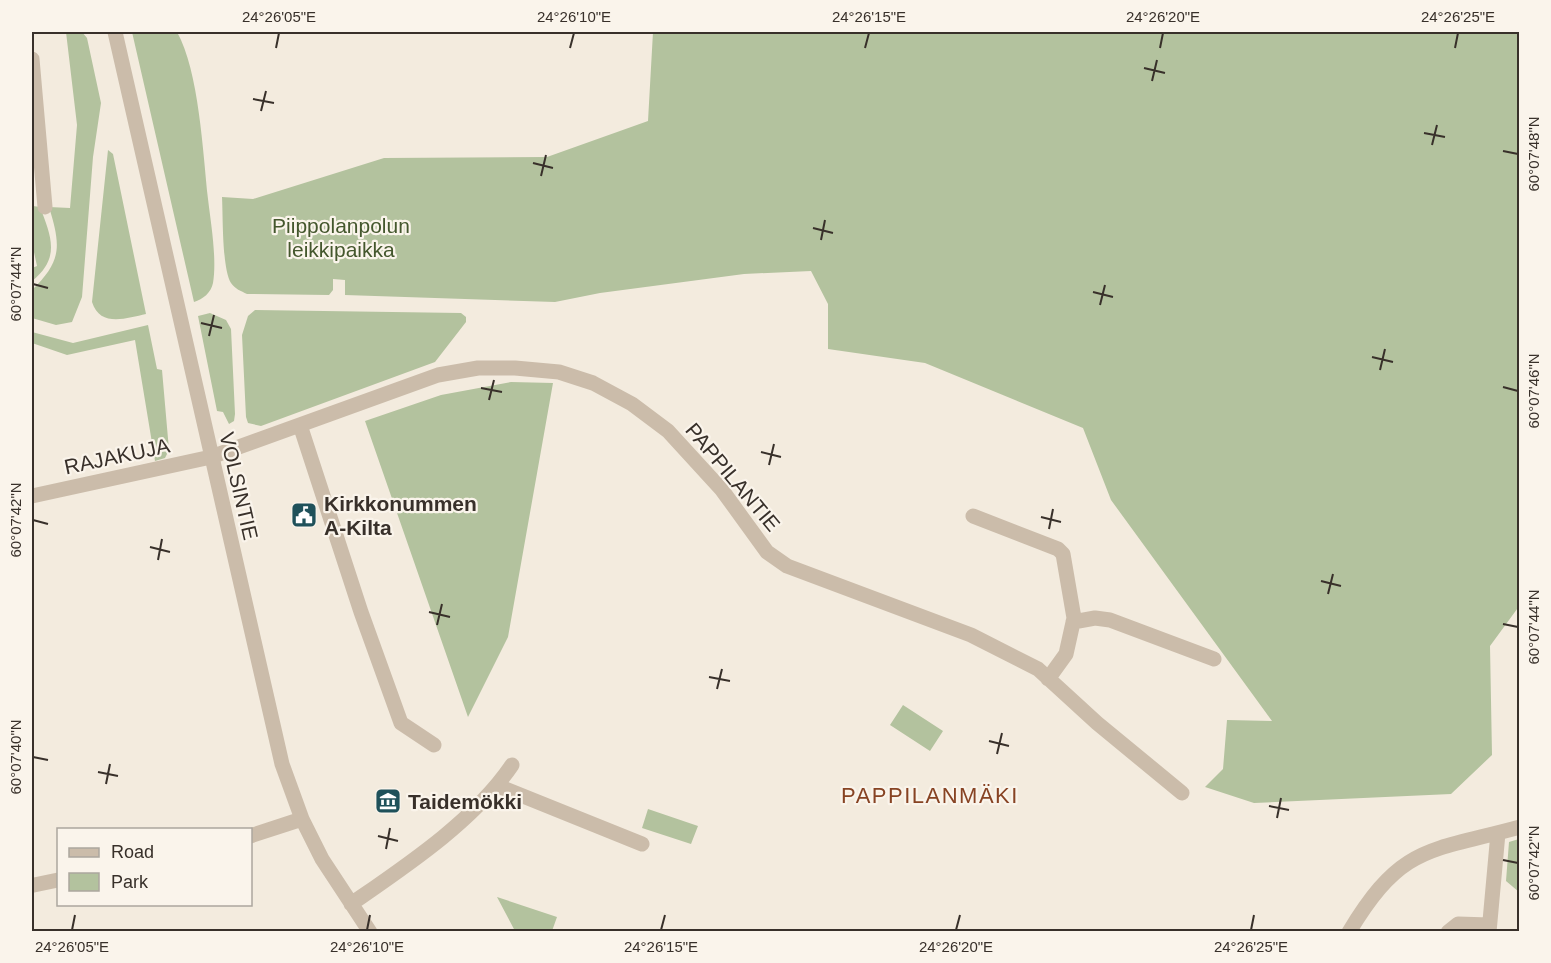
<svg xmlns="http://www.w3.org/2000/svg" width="1551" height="963" viewBox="0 0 1551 963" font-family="Arial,sans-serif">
	<rect width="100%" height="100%" fill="#f3ebde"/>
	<path fill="#b3c29e" d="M 66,32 L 82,32 L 87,38 L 101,103 L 93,157 L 82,297 L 72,322 L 56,325 L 32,318 L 32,290 C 62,261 61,246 49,207 L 70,208 L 77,125 Z
		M 132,32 L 177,32 C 199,71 203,153 208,199 C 211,224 217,259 213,283 C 211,293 203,299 194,302 Z
		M 653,32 L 1519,32 L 1520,605 L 1490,646 L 1492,755 L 1451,794 L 1254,803 L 1205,787 L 1223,769 L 1227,720 L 1272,721 L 1111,500 L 1083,428 L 925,363 L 828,349 L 828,304 L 811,271 L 744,274 L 600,293 L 555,302 L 345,295 L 345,280 L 333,279 L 333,290 L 329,295 L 247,294 C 241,291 235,289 231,283 C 222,269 223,216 222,197 L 253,199 L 384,158 L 547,157 L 648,121 Z
		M 108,150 L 113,154 L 146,314 C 127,318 100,328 92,302 Z
		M 32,200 L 33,206 L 40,207 C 51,236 61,258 32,281 L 32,268 L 37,266 L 32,243 Z
		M 255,310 L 461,313 L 466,317 L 466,322 L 435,362 L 261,426 L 248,423 L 246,417 L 242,335 L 248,316 Z
		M 210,313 L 226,320 L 231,329 L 235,414 L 234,421 L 229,424 L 223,412 L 217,411 L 198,316 Z
		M 148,325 L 157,369 L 162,370 L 169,450 L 165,458 L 155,461 L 135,340 L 67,355 L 32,343 L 32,332 L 73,343 Z
		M 511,382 L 553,383 L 508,637 L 468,717 L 365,421 L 441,395 Z
		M 903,705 L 943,731 L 930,751 L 890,725 Z
		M 648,809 L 698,826 L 691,844 L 642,828 Z
		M 1519,839 L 1520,839 L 1519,892 L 1506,881 L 1509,842 Z
		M 497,897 L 557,917 L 552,931 L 515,931 Z"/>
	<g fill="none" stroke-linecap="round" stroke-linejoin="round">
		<path stroke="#cbbcaa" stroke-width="15" d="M 115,32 L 282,764 L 302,819 L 322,859 L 370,932
			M 32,59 L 45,207
			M 300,425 L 361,612 L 401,723 L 434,745
			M 32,496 L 211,457 L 438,375 L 478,368 L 515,368 L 559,372 L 593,383 L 632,404 L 668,431 L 722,490 L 767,552 L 787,566 L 971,635 L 1038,669 L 1097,723 L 1182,793
			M 973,516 L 1058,549 L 1063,554 L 1074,618 L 1066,654 L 1048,679
			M 1073,622 L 1095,618 L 1110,620 L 1214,659
			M 498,786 L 642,844
			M 250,836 L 302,819
			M 34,885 L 58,880
			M 351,904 C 406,866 474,821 512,765
			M 1349,932 C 1402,844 1429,852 1520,827
			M 1448,932 L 1458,924 L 1489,925
			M 1489,932 L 1498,833"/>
	</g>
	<path fill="none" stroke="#38302a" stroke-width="2" d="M 276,48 L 279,33M 570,48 L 574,33M 865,48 L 869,33M 1160,48 L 1163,33M 1455,48 L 1458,33M 1144,68 L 1165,73M 1152,81 L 1157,60M 253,99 L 274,103M 261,111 L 266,91M 1424,133 L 1445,137M 1432,145 L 1437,125M 1503,151 L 1518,154M 533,163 L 553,168M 541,176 L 546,155M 813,228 L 833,233M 821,240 L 825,220M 33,284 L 48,288M 1093,292 L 1113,297M 1100,305 L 1105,285M 201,323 L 222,328M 209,336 L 214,315M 1372,357 L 1393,362M 1380,370 L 1385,349M 1503,387 L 1518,391M 481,388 L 502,392M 489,400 L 494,380M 761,452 L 781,457M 769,465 L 774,444M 1041,517 L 1061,522M 33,520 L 48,524M 1049,529 L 1053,509M 150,547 L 170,552M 158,560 L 162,539M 1321,581 L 1341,586M 1328,594 L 1333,574M 429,612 L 450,617M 1503,624 L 1518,627M 437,625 L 442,604M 709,677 L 730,681M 717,689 L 722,669M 989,741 L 1009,746M 997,754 L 1002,733M 33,757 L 48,760M 98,772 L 118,776M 106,784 L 110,764M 1269,806 L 1289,810M 1277,818 L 1281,798M 378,836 L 398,841M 386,849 L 390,828M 1503,860 L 1518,863M 72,930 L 75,915M 367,930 L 370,915M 661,930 L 665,915M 956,930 L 960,915M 1251,930 L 1254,915"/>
	<defs>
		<symbol id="civic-square" viewBox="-11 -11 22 22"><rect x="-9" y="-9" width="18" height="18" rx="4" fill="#1f515a" stroke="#faf4eb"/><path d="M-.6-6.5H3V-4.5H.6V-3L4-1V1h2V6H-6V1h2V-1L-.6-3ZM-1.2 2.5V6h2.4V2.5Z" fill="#fff"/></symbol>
		<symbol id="museum-square" viewBox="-11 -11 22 22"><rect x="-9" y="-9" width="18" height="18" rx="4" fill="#1f515a" stroke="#faf4eb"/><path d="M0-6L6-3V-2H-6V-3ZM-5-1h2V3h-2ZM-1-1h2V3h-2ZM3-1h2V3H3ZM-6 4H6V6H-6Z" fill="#fff"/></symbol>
	</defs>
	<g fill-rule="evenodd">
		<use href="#civic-square" x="289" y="500" width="30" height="30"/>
		<use href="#museum-square" x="373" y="786" width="30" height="30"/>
	</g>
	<g text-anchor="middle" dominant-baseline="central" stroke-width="4.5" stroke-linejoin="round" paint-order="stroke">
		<g font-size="21" fill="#44572d" stroke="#faf4eb">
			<text x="341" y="225">Piippolanpolun<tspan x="341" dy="24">leikkipaikka</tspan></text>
		</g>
		<g font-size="21" fill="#38302a" stroke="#faf4eb">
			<text transform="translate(117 456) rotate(-12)">RAJAKUJA</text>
			<text transform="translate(733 477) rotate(50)">PAPPILANTIE</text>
			<text transform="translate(239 486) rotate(77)">VOLSINTIE</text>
		</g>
		<g font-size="21" font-weight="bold" fill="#38302a" stroke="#faf4eb" text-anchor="start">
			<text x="324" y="503">Kirkkonummen<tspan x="324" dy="24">A-Kilta</tspan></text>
			<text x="408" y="801">Taidemökki</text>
		</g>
		<g font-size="22" letter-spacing="1.5" fill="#874323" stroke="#faf4eb">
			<text x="930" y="795">PAPPILANMÄKI</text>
		</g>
	</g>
	<rect width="1551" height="963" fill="none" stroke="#faf4eb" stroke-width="66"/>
	<rect x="57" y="828" width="195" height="78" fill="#faf4eb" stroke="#aca69e" stroke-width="1.5"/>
	<rect x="69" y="848" width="30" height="9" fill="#cbbcaa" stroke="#aca69e" stroke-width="1.5"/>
	<text x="111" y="858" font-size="18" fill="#38302a">Road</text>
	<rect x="69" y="873" width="30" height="18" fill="#b3c29e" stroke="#aca69e" stroke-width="1.5"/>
	<text x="111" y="888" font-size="18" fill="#38302a">Park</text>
	<rect x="33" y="33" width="1485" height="897" fill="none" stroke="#38302a" stroke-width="2"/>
	<g font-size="15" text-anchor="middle" fill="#38302a">
		<text x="279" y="22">24°26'05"E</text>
		<text x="574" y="22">24°26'10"E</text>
		<text x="869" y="22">24°26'15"E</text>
		<text x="1163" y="22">24°26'20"E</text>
		<text x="1458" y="22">24°26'25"E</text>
		<text transform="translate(1534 154) rotate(-90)" y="5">60°07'48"N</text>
		<text transform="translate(16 284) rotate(-90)" y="5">60°07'44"N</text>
		<text transform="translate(1534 391) rotate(-90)" y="5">60°07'46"N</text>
		<text transform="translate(16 520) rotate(-90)" y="5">60°07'42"N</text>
		<text transform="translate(1534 627) rotate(-90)" y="5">60°07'44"N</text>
		<text transform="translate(16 757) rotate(-90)" y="5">60°07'40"N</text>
		<text transform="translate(1534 863) rotate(-90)" y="5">60°07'42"N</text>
		<text x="72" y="952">24°26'05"E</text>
		<text x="367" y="952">24°26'10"E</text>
		<text x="661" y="952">24°26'15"E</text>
		<text x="956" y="952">24°26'20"E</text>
		<text x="1251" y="952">24°26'25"E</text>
	</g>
</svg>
